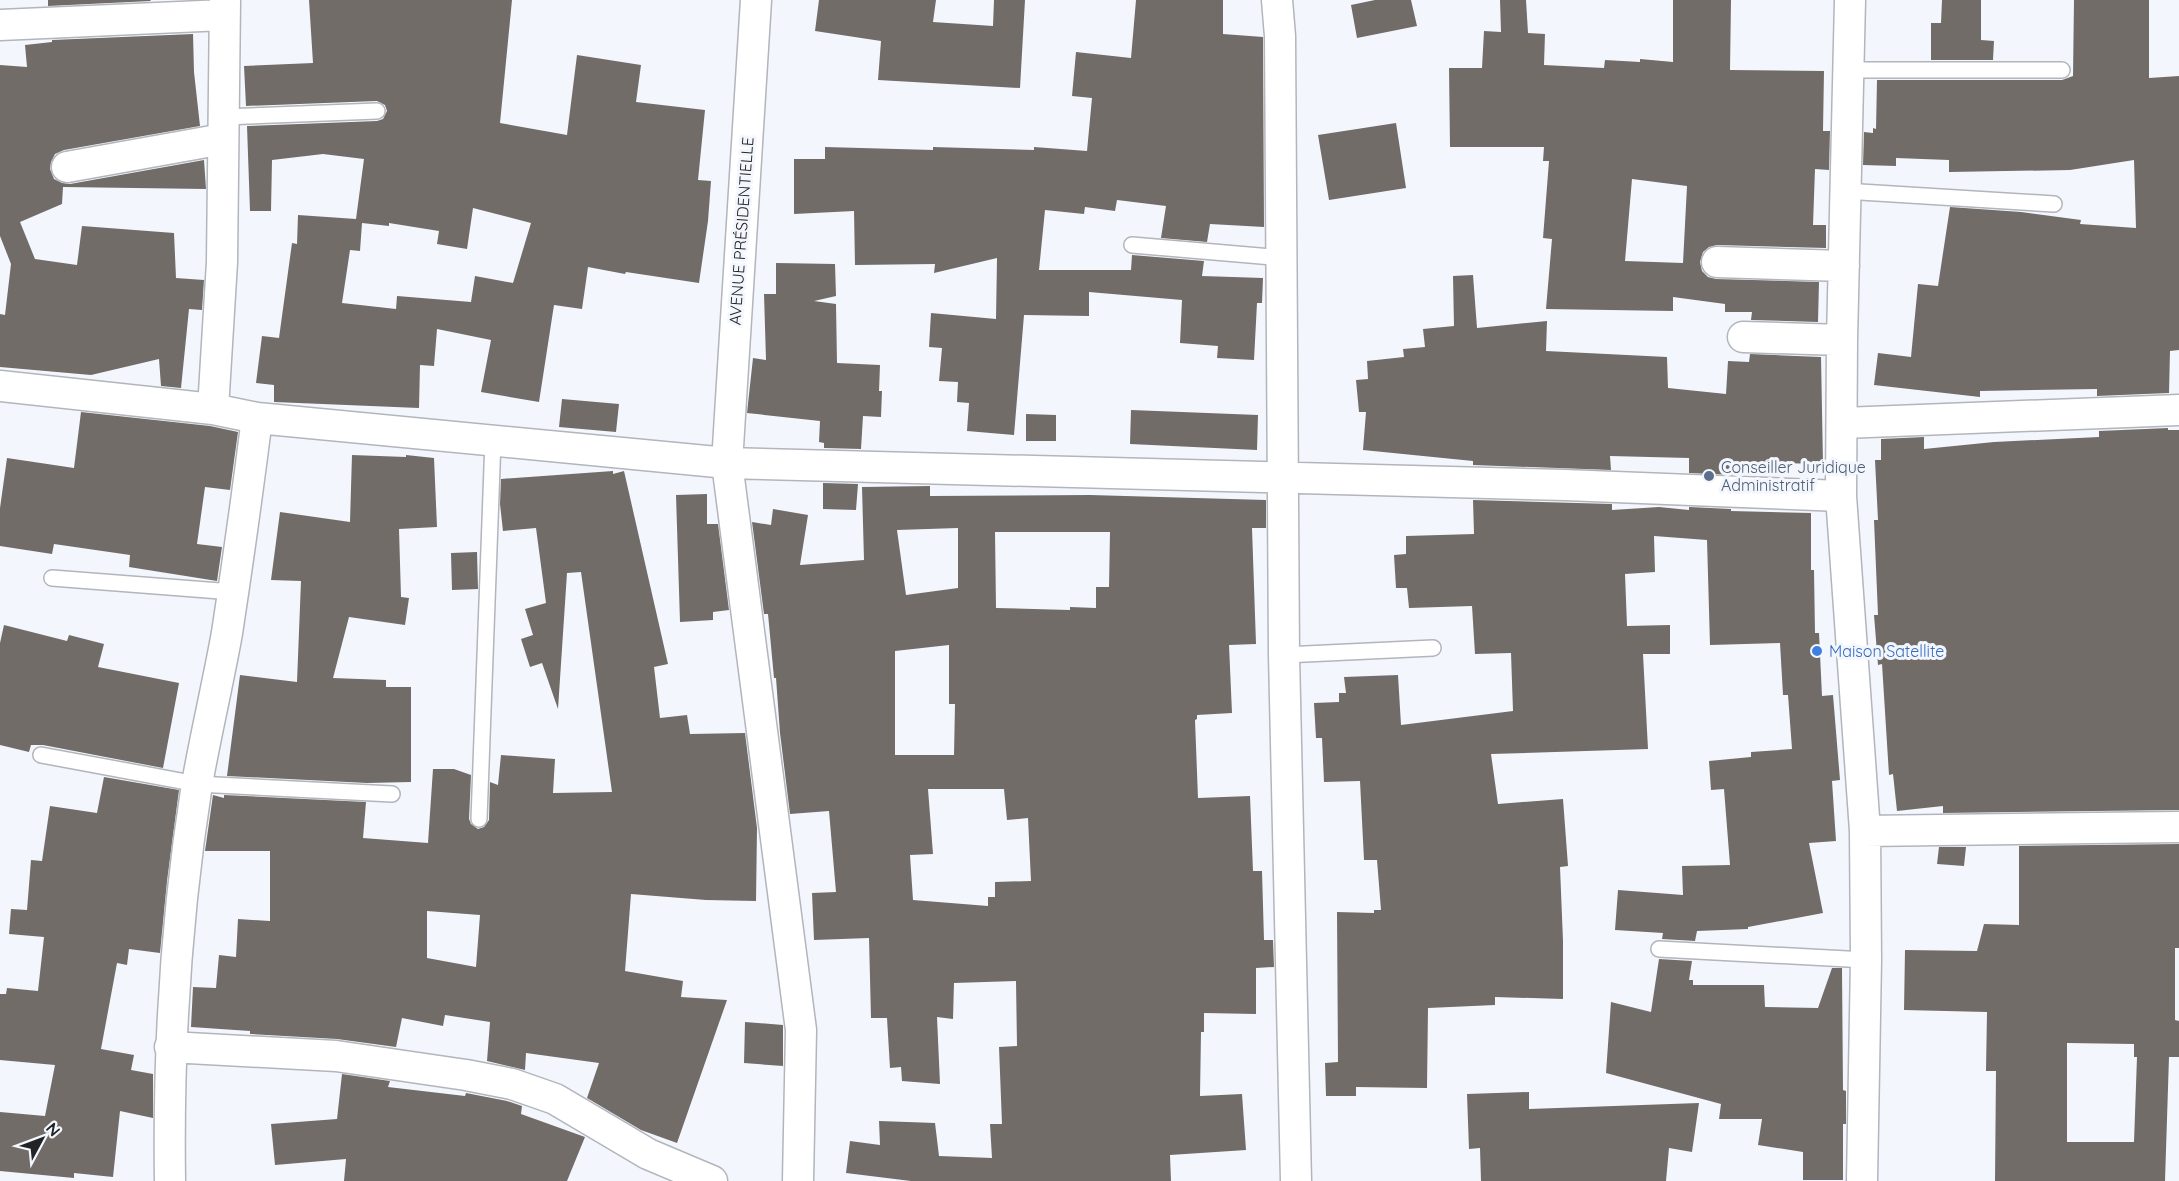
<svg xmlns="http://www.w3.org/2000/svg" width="2179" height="1181" viewBox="0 0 2179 1181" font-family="Quicksand,sans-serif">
	<rect width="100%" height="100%" fill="#f3f7fd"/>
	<path fill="#716c68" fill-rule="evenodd" d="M 48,0 L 150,0 L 151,1 L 48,6 Z
		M 309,0 L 512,0 L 500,123 L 567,135 L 577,55 L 641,65 L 636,102 L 705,110 L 698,180 L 711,181 L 708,221 L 699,283 L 626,272 L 625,274 L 588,267 L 582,309 L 554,305 L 539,402 L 481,392 L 491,340 L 437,329 L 434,366 L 420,365 L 419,408 L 274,402 L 274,385 L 256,383 L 262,336 L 279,338 L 292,243 L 297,244 L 298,215 L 356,219 L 364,159 L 323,154 L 272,160 L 271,211 L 250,211 L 247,126 L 377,121 L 383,119 L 387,111 L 385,105 L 377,101 L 246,106 L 244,66 L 313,63 ZM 473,208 L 531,223 L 513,283 L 475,276 L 471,302 L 397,296 L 396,309 L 342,303 L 350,250 L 360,251 L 362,223 L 389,226 L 389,223 L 439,231 L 437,244 L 467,249 Z
		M 819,0 L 936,0 L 933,22 L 993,26 L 994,0 L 1025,0 L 1020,88 L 878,80 L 881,41 L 815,31 Z
		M 1136,0 L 1223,0 L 1223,34 L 1263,37 L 1264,227 L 1210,224 L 1207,242 L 1161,238 L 1166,206 L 1117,200 L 1115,211 L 1085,207 L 1084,214 L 1045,210 L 1039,270 L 1131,270 L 1132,255 L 1204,261 L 1202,276 L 1263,278 L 1262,303 L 1257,303 L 1254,360 L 1217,358 L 1218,346 L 1180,343 L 1182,300 L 1089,292 L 1089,316 L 1024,315 L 1014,435 L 967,431 L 969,403 L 957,402 L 958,382 L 939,381 L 942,348 L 929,347 L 931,313 L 996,319 L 997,258 L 934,273 L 935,264 L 855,265 L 854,211 L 794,214 L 794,159 L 825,159 L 825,147 L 933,150 L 933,147 L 1034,150 L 1034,147 L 1087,151 L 1092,98 L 1072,96 L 1076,52 L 1131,58 Z
		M 1375,0 L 1411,0 L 1417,26 L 1357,38 L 1351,5 Z
		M 1500,0 L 1526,0 L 1528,33 L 1545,34 L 1544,65 L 1604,68 L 1605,60 L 1640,62 L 1640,59 L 1673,62 L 1673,0 L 1731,0 L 1730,70 L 1824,71 L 1823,131 L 1830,131 L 1829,170 L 1815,169 L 1813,225 L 1826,225 L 1826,248 L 1717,245 L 1709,247 L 1703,252 L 1700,262 L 1702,271 L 1708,277 L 1716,279 L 1819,282 L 1818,322 L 1751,320 L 1752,312 L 1725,312 L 1725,304 L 1673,297 L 1673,311 L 1546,309 L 1552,239 L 1543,238 L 1549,161 L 1543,161 L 1544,147 L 1450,147 L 1449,68 L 1482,68 L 1484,31 L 1501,32 ZM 1632,179 L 1687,186 L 1683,263 L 1625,261 Z
		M 1942,0 L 1981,0 L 1981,40 L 1994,41 L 1993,60 L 1931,60 L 1931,23 L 1941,23 Z
		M 2074,0 L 2149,0 L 2149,78 L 2179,76 L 2179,350 L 2170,351 L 2169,393 L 2097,396 L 2097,389 L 1980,391 L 1980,397 L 1874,385 L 1878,353 L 1911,357 L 1918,284 L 1938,286 L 1950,207 L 2021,212 L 2081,220 L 2080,224 L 2136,228 L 2134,160 L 2070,170 L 1949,172 L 1949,160 L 1896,158 L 1896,166 L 1863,165 L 1864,132 L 1873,133 L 1873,128 L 1876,129 L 1877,80 L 2062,80 L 2073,76 Z
		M 193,34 L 194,72 L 200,126 L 64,150 L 55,154 L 51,162 L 50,169 L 54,179 L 62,183 L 70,184 L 204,160 L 206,189 L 63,187 L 62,204 L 20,222 L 35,259 L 77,265 L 82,226 L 174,233 L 176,278 L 204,280 L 202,310 L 189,309 L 181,388 L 161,386 L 159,359 L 91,375 L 0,367 L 0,314 L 5,315 L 11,264 L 0,236 L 0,65 L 27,67 L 25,45 L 52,42 L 52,40 Z
		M 1396,123 L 1406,188 L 1329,200 L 1318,135 Z
		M 776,263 L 835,264 L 836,296 L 814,301 L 836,304 L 837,363 L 880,365 L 879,391 L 882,391 L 881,417 L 863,416 L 861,449 L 824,448 L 824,443 L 819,442 L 820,421 L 747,413 L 753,358 L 766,360 L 764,294 L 776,294 Z
		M 1473,275 L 1477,328 L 1547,321 L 1546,351 L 1667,357 L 1668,388 L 1726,394 L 1728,361 L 1749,362 L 1750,354 L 1821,357 L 1823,464 L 1736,462 L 1735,475 L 1689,473 L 1689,458 L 1610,456 L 1611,470 L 1473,465 L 1473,461 L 1363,450 L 1366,412 L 1359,412 L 1356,380 L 1368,379 L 1367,361 L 1404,357 L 1403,349 L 1425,347 L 1423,329 L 1454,326 L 1453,276 Z
		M 562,399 L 619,404 L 616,432 L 559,427 Z
		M 1131,410 L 1258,415 L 1257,450 L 1130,444 Z
		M 81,412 L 210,426 L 238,432 L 230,490 L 205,487 L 197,544 L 222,547 L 217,581 L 129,567 L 130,555 L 54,544 L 52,554 L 0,546 L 0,508 L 7,458 L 74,468 Z
		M 1026,414 L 1056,415 L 1056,441 L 1026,441 Z
		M 2168,428 L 2168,430 L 2179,430 L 2179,810 L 1943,813 L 1943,806 L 1897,811 L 1893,774 L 1889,775 L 1882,664 L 1878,665 L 1874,615 L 1878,615 L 1874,520 L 1878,520 L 1875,460 L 1881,460 L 1881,439 L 1924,437 L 1924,449 L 1994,442 L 2099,437 L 2099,431 Z
		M 352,455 L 406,457 L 406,455 L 434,458 L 437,527 L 399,529 L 401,597 L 409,598 L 405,625 L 349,617 L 333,678 L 386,680 L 386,687 L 411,687 L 411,782 L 367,783 L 227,776 L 240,675 L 297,682 L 301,581 L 271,580 L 280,512 L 350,522 Z
		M 613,471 L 613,474 L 624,471 L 668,664 L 654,667 L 660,718 L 687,715 L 690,734 L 745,733 L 757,828 L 756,901 L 706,900 L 631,894 L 625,971 L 683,981 L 681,997 L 727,1000 L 677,1143 L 641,1130 L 587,1098 L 599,1063 L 526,1053 L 525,1070 L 487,1061 L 490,1022 L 445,1015 L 443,1026 L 402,1018 L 396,1047 L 337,1039 L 250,1034 L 250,1031 L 191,1027 L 193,987 L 216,988 L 219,955 L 236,957 L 238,919 L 270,921 L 270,851 L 205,851 L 213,795 L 224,798 L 224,795 L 366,802 L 363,838 L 428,843 L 433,769 L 454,769 L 471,775 L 469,819 L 471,824 L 478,829 L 484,827 L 489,820 L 490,782 L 498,785 L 501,755 L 555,759 L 553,793 L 612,792 L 581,572 L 567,573 L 558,709 L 542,663 L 530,667 L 521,639 L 533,635 L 525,609 L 546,603 L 536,528 L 503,531 L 500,504 L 501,479 ZM 427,911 L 480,915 L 476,967 L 427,958 Z
		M 823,483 L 858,484 L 856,510 L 823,509 Z
		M 930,486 L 930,496 L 1090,495 L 1266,500 L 1266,528 L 1252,528 L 1256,644 L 1229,645 L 1232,713 L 1197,715 L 1197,719 L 1195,720 L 1198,798 L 1250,796 L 1253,871 L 1262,871 L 1264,940 L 1273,940 L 1274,967 L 1256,968 L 1256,1014 L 1204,1013 L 1204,1032 L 1201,1032 L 1200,1096 L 1242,1094 L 1246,1150 L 1170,1155 L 1171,1181 L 911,1181 L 846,1173 L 850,1141 L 880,1145 L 879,1121 L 935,1123 L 939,1156 L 992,1158 L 990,1124 L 1002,1124 L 999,1047 L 1017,1046 L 1016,981 L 954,983 L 953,1019 L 937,1017 L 940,1084 L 902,1081 L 901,1067 L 890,1068 L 887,1018 L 871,1018 L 869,938 L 814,940 L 812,893 L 836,892 L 829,811 L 790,814 L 780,733 L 776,678 L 774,678 L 768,614 L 764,614 L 752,522 L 771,525 L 773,509 L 808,515 L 800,565 L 864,560 L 862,487 ZM 958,528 L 958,588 L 906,595 L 897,530 ZM 995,532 L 1110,532 L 1109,587 L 1096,587 L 1096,608 L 1070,607 L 1070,610 L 996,608 ZM 949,645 L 949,704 L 955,704 L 954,755 L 895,755 L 895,651 ZM 928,789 L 1004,789 L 1007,820 L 1028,818 L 1031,881 L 995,882 L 995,897 L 988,897 L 988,906 L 913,900 L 910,855 L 933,854 Z
		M 707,494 L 707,524 L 718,524 L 729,610 L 713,612 L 713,620 L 680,622 L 676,495 Z
		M 1473,500 L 1612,504 L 1612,510 L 1659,507 L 1689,510 L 1689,507 L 1731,509 L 1731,511 L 1811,513 L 1811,570 L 1814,570 L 1815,633 L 1819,633 L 1822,696 L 1833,695 L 1840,780 L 1832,781 L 1836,841 L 1809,843 L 1823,913 L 1748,927 L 1748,929 L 1697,931 L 1695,941 L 1662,939 L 1663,933 L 1615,930 L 1618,890 L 1683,895 L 1682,866 L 1730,865 L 1724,789 L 1711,790 L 1709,761 L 1751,757 L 1751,752 L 1792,749 L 1788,695 L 1783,695 L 1780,643 L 1710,645 L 1707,540 L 1654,536 L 1655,572 L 1625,574 L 1627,626 L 1670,625 L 1670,654 L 1643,654 L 1648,749 L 1491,754 L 1498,804 L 1563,799 L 1568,866 L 1560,867 L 1563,941 L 1563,999 L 1495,997 L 1495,1005 L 1428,1008 L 1427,1088 L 1356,1087 L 1356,1096 L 1326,1096 L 1325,1063 L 1338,1062 L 1337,912 L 1374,913 L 1374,910 L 1381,910 L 1377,860 L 1364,860 L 1360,781 L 1324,782 L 1322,738 L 1316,738 L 1314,703 L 1339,702 L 1339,693 L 1346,693 L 1344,677 L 1398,675 L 1401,725 L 1513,711 L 1511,653 L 1475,654 L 1472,606 L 1409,608 L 1407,588 L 1396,588 L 1394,555 L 1406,554 L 1406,536 L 1474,534 Z
		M 477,552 L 478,589 L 452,590 L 451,553 Z
		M 4,625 L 67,641 L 69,635 L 104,644 L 98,667 L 179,683 L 163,768 L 43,745 L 31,745 L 29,752 L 0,745 L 0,643 Z
		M 104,777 L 179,790 L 167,881 L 160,953 L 129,949 L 127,965 L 117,963 L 101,1049 L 134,1055 L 131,1070 L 153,1074 L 153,1118 L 120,1111 L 113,1177 L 74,1173 L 74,1178 L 0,1171 L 0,1112 L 45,1116 L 55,1065 L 0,1060 L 0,994 L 6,994 L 7,988 L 38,991 L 44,937 L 9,934 L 11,909 L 27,910 L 31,860 L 42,861 L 50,806 L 97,813 Z
		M 2179,844 L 2179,948 L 2175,948 L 2175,1020 L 2179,1021 L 2179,1057 L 2169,1057 L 2165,1181 L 1995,1181 L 1996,1071 L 1986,1071 L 1987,1012 L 1904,1010 L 1905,950 L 1977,951 L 1984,924 L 2019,925 L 2019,846 ZM 2067,1043 L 2134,1044 L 2134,1057 L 2137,1057 L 2134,1142 L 2067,1142 Z
		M 1939,847 L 1966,847 L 1964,866 L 1937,864 Z
		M 1659,959 L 1692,961 L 1689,980 L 1693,980 L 1693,985 L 1764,985 L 1765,1007 L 1818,1008 L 1832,968 L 1842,968 L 1843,1090 L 1846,1091 L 1846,1124 L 1843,1124 L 1843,1180 L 1803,1180 L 1803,1152 L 1758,1145 L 1762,1119 L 1719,1119 L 1721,1104 L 1606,1073 L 1611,1002 L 1651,1012 Z
		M 745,1022 L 783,1025 L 783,1066 L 744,1063 Z
		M 342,1074 L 390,1081 L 388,1087 L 465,1096 L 466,1093 L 507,1101 L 522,1106 L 521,1114 L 585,1137 L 567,1181 L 344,1181 L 346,1159 L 275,1165 L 271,1124 L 337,1119 Z
		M 1529,1092 L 1529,1109 L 1699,1103 L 1692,1152 L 1669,1148 L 1666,1181 L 1481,1181 L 1480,1148 L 1469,1149 L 1467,1094 Z"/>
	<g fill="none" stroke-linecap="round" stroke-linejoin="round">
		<defs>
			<path id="lane" d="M 1849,70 L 2062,70
				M 223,117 L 377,111
				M 1844,191 L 2054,204
				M 1132,245 L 1283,258
				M 52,578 L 233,592
				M 1284,655 L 1433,648
				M 41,755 L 197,784 L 392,794
				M 479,819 L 493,440
				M 1659,949 L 1866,960"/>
			<path id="street" d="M 756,0 L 727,463 L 801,1030 L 798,1181
				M 1277,0 L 1280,36 L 1284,655 L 1296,1181
				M 1850,0 L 1842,340 L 1841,496 L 1865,831 L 1866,960 L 1862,1181
				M 0,25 L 224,15
				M 67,167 L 223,139
				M 1717,262 L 1844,266
				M 1743,337 L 1842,340
				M 0,386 L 213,409 L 257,418 L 727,463 L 1565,485 L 1841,496
				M 213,409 L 222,262 L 225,0
				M 1843,423 L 2179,410
				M 1865,831 L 2179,827
				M 170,1047 L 336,1056 L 466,1075 L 512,1084 L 555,1099 L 648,1154 L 712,1181
				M 170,1181 C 168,1048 176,916 197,784 C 206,733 218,683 227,633 C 238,561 248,489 257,418"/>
		</defs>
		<use href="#lane" stroke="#b2b5bb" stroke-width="18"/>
		<use href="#street" stroke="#b2b5bb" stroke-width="33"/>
		<use href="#lane" stroke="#fff" stroke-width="15"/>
		<use href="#street" stroke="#fff" stroke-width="30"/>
	</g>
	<circle fill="#5c6f8a" stroke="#f3f7fd" stroke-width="2" cx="1709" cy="476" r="6"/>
	<circle fill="#3f7fe0" stroke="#f3f7fd" stroke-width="2" cx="1817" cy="651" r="6"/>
	<g text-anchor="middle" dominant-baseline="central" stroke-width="6" stroke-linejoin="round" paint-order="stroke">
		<g font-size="16" fill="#212325" stroke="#f3f7fd">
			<text transform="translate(741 231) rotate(-86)">AVENUE PRÉSIDENTIELLE</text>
		</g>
		<g font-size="16" fill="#4e5e75" stroke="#f3f7fd" text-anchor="start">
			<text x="1721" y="467">Conseiller Juridique<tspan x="1721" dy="18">Administratif</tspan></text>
		</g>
		<g font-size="16" fill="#366cbe" stroke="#f3f7fd" text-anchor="start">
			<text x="1829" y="651">Maison Satellite</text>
		</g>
	</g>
	<g transform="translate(42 1139) rotate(49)" stroke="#f3f7fd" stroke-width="4.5" paint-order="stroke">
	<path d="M0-4.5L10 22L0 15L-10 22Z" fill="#212325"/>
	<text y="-9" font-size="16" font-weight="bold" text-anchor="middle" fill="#212325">N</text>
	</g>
</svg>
